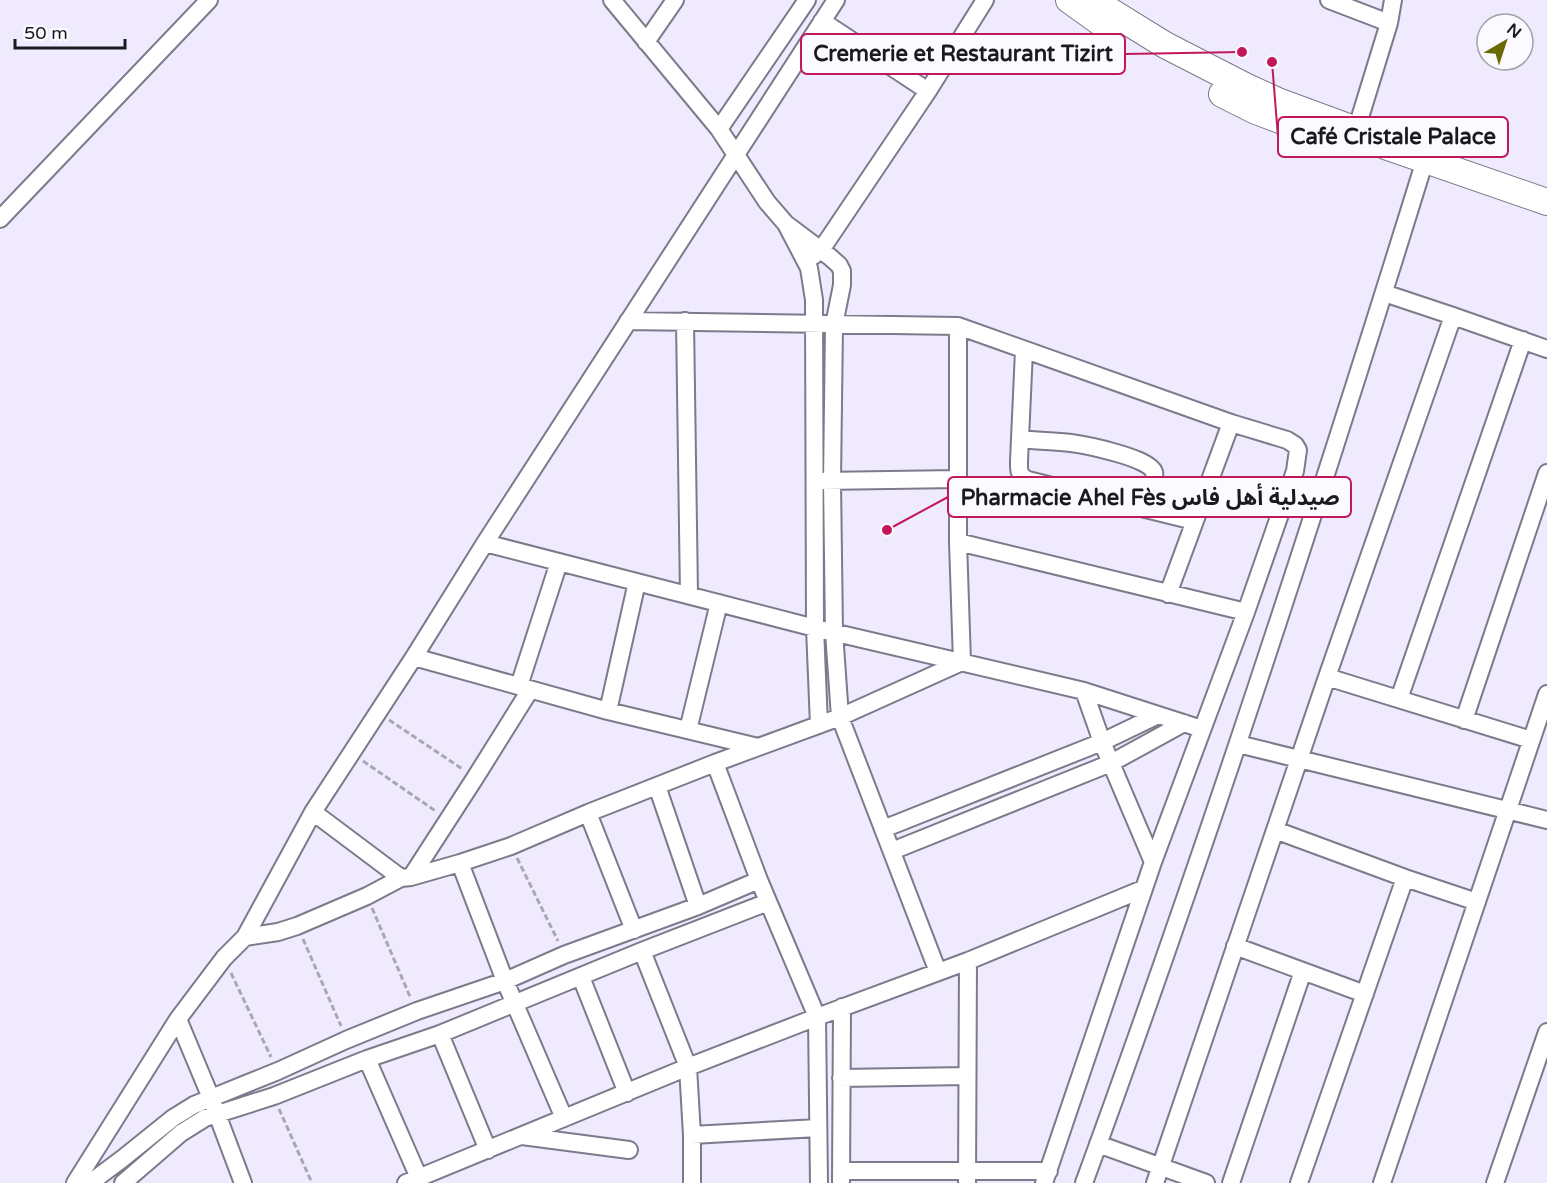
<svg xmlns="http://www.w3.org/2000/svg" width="1547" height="1183" viewBox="0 0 1547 1183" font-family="'Varela Round','Noto Sans Arabic',sans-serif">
	<rect width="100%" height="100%" fill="#efeafe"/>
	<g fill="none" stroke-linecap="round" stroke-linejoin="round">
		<defs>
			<path id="street" d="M 612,0 L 719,129 L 767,202 L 786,224 L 809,268 L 814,300 L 815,628 L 819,725
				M 1329,0 L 1389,23
				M 822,21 L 928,91
				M 646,42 L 675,0
				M 719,129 L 807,0
				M 1354,137 L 1389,23 L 1393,0
				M 0,219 L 209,0
				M 786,224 L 830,257 L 839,265 L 842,271 L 842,285 L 834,325 L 832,481 L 834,632 L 840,717 L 938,972
				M 813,256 L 821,250 L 928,91 L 985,0
				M 1384,293 L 1453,316 L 1547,349
				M 628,321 L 958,326 L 1231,423 L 1287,440 L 1295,445 L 1298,450 L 1295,471 L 1246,612 L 1153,862 L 1044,1183
				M 685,321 L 689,595
				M 1024,350 L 1019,461 C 1019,470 1018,475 1028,480 L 1194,521
				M 1020,439 C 1037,441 1054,441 1071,443 C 1086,445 1150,458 1154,472 C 1156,480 1147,501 1145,509
				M 821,481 L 958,479
				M 958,542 L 1246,612
				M 485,543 L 815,628 L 1084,691 L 1202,729
				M 1168,594 L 1231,423
				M 414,657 L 608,711 L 758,747
				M 1327,677 L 1531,740
				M 519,686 L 559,562
				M 1084,691 L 1102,742 L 1153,862
				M 1399,699 L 1523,340
				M 608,711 L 637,582
				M 1464,720 L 1547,473
				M 688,730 L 719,603
				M 1238,744 L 1547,820
				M 715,763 L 759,880 L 817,1017 L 819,1183
				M 657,786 L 698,906
				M 313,812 L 401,878
				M 588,813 L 634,930
				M 883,829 L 1102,742 L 1158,715
				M 1275,830 L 1405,878 L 1477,902
				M 892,851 L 1111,763 L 1184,723
				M 460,863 L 505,981 L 564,1118
				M 411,877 L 475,778 L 530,690
				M 245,937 L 278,932 L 297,926 L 367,896 L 401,878 L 411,877 L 460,863 L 511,846 L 588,813 L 715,763 L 840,717 L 962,662 L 958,542 L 958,326
				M 1235,946 L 1365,994
				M 642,951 L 688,1067 L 692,1135 L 692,1183
				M 581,977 L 627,1093
				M 178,1019 L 211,1098 L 243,1183
				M 440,1034 L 488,1150
				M 367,1059 L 419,1178
				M 841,1078 L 967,1076
				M 692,1135 L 818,1128
				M 522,1136 L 629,1150
				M 1098,1144 L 1206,1183
				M 841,1171 L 1049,1171
				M 75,1183 L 178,1019 L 224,958 L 245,937 L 313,812 L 414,657 L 485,543 L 836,0
				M 90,1183 L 122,1159 L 173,1118 L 194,1105 L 278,1071 L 346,1040 L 417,1011 L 505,981 L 564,955 L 698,906 L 759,880
				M 123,1183 L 181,1133 L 205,1118 L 274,1096 L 367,1059 L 440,1034 L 642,951 L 768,902
				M 406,1183 L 688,1067 L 817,1017 L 968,961 L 1143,889
				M 841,1183 L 842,1007
				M 967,1183 L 968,961
				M 1084,1183 C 1208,845 1319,503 1425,160
				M 1155,1183 L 1327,677 L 1453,316
				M 1231,1183 L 1303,971
				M 1299,1183 L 1405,878
				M 1382,1183 L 1547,694
				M 1495,1183 L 1547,1032"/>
			<path id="primary" d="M 1069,0 L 1108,28
				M 1096,0 L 1110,11 L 1165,45 L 1247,87 L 1280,102 L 1356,130 L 1385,146 L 1547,202
				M 1222,94 L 1256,111 L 1293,125"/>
		</defs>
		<use href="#street" stroke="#7e798b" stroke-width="20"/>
		<use href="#primary" stroke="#7e798b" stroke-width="28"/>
		<path stroke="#aaa6b6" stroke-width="3" stroke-dasharray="6 3" stroke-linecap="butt" d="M 389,720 L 464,770
			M 363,761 L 437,812
			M 517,858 L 558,941
			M 372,908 L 411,999
			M 303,939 L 341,1026
			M 231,973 L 271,1057
			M 279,1109 L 312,1183"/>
		<use href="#street" stroke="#fff" stroke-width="16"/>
		<use href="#primary" stroke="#fff" stroke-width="26"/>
	</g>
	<path fill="none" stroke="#c2185b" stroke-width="2" d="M1242 52L1125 54M1272 62L1278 137M887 530L948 497"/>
	<g fill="#c2185b" stroke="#fbfafe" stroke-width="2">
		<circle cx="1242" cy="52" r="6"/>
		<circle cx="1272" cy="62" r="6"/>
		<circle cx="887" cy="530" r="6"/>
	</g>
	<g fill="#fbfafe" stroke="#c2185b" stroke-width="2">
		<rect x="801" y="34" width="324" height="40" rx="6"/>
		<rect x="1278" y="117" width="230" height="40" rx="6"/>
		<rect x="948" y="477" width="403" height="40" rx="6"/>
	</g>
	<g font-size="22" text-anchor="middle" font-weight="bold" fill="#1c1a21">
		<text x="963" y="61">Cremerie et Restaurant Tizirt</text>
		<text x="1393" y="144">Café Cristale Palace</text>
		<text x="1150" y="505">Pharmacie Ahel Fès صيدلية أهل فاس</text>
	</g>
	<g transform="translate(1505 42) rotate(39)"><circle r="28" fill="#fbfafe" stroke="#a2a0a6" stroke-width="1.5"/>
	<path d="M0-4.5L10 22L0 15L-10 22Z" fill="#6b6904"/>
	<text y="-9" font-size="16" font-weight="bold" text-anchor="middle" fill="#1c1a21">N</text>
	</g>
	<path d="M15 39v9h110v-9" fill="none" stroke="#1c1a21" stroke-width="3"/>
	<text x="24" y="39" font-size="18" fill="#1c1a21" stroke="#fbfafe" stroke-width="4.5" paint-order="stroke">50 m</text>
</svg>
